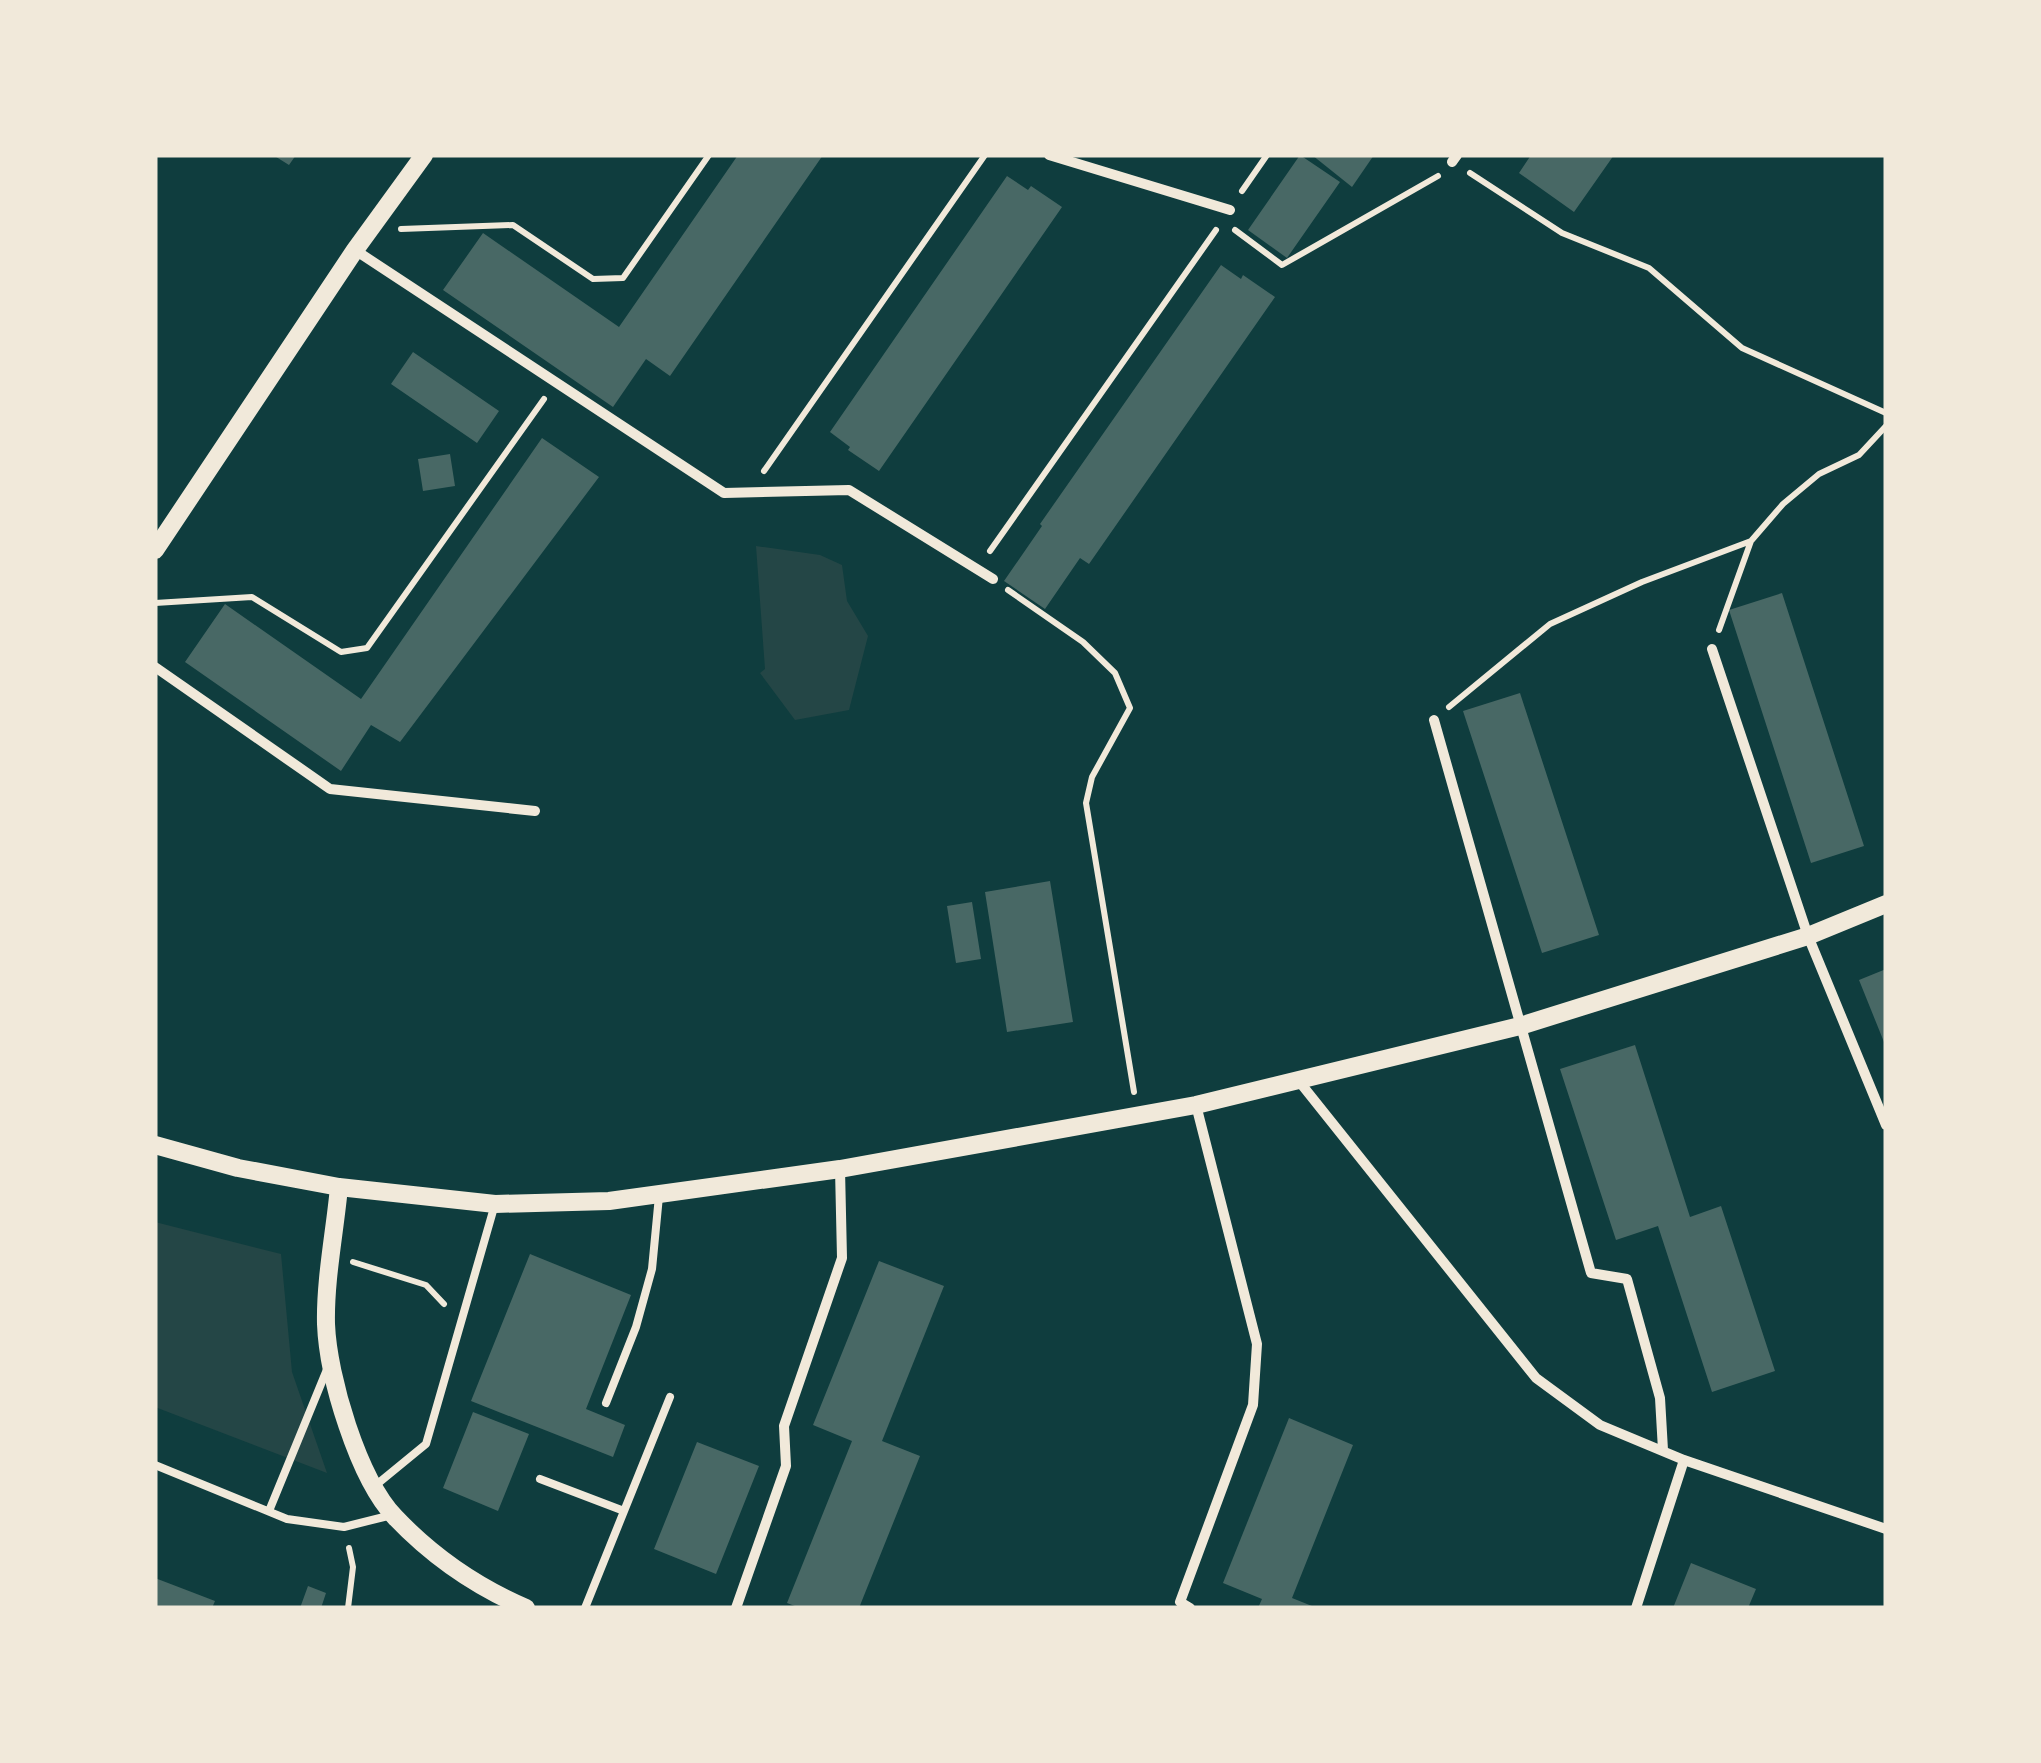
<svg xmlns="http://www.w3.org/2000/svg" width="2041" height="1763" viewBox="0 0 2041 1763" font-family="'PT Sans',sans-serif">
	<rect width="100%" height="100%" fill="#0f3d3e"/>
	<path fill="#244646" d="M 756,546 L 820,555 L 842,565 L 847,601 L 868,636 L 849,710 L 795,720 L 760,673 L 765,669 Z
		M 155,1222 L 281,1254 L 292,1372 L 327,1473 L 155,1407 Z"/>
	<path fill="#486865" d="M 273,155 L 296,155 L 289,165 Z
		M 738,155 L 823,155 L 670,376 L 646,359 L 613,407 L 443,290 L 483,233 L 619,327 Z
		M 1300,155 L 1340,182 L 1287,258 L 1248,230 Z
		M 1312,155 L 1374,155 L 1352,187 Z
		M 1531,155 L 1614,155 L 1574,212 L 1519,173 Z
		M 1007,176 L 1028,190 L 1031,186 L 1062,207 L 879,471 L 848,450 L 850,447 L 830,432 Z
		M 1221,265 L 1241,279 L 1243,275 L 1275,297 L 1089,564 L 1080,558 L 1045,609 L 1004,581 L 1042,526 L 1040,524 Z
		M 413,352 L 499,411 L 477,443 L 391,384 Z
		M 542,438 L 599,477 L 400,742 L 371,725 L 341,771 L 185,662 L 225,604 L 361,699 Z
		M 450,454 L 455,486 L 423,491 L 418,459 Z
		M 1782,593 L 1864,846 L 1811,863 L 1729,610 Z
		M 1520,693 L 1599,935 L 1542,953 L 1463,711 Z
		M 1050,881 L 1073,1022 L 1007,1032 L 985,892 Z
		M 972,902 L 981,959 L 956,963 L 947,906 Z
		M 1886,969 L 1886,1047 L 1859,980 Z
		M 1635,1045 L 1690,1217 L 1721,1206 L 1775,1371 L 1712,1392 L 1658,1226 L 1616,1240 L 1560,1069 Z
		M 530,1254 L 631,1295 L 586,1409 L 625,1425 L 613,1457 L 471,1401 Z
		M 879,1261 L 944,1286 L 882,1441 L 920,1456 L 859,1608 L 800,1608 L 787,1603 L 852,1441 L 813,1425 Z
		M 473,1412 L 529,1434 L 498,1511 L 443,1488 Z
		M 1289,1418 L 1353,1445 L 1292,1598 L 1317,1608 L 1258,1608 L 1262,1599 L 1223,1583 Z
		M 697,1442 L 759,1466 L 716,1574 L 654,1549 Z
		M 1691,1563 L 1756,1589 L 1748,1608 L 1673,1608 Z
		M 155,1578 L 215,1601 L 212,1608 L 155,1608 Z
		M 308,1586 L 326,1593 L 321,1608 L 300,1608 Z"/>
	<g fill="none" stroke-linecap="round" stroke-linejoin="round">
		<path stroke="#f1e9da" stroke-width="6" d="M 1470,173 L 1562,233 L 1649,268 L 1742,348 L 1886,413
			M 1242,191 L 1267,155
			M 401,229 L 513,225 L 593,279 L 623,278 L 709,155
			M 1235,230 L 1282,265 L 1438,176
			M 764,471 L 985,155
			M 990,551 L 1216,230
			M 1008,590 L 1083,642 L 1115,673 L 1130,708 L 1092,777 L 1086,803 L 1134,1092
			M 155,603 L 252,597 L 341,652 L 367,648 L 544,399
			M 1719,630 L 1751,541 L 1783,504 L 1819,474 L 1859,455 L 1886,426
			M 1449,707 L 1550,624 L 1642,582 L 1751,541
			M 353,1262 L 426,1285 L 444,1304
			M 348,1608 L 353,1567 L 349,1548"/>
		<path stroke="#f1e9da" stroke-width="8" d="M 606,1403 L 636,1327 L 652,1269 L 659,1196
			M 155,1465 L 287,1519 L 344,1527 L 392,1515
			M 540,1479 L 624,1511
			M 376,1485 L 426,1444 L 495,1204
			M 269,1511 L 328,1367
			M 585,1608 L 670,1397"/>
		<path stroke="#f1e9da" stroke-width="10" d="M 1049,155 L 1230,210
			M 1452,162 L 1457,155
			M 355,250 L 724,493 L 849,490 L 993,579
			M 1712,649 L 1808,936 L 1886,1125
			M 155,667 L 330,789 L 535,811
			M 1434,720 L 1591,1273 L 1627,1279 L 1660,1398 L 1663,1450
			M 1298,1080 L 1536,1378 L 1600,1425 L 1684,1460 L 1886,1529
			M 736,1608 L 786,1466 L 784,1426 L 842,1258 L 840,1169
			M 1190,1608 L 1180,1602 L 1253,1405 L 1257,1344 L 1196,1105
			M 1636,1608 L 1684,1460"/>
		<path stroke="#f1e9da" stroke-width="18" d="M 155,550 L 355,250 L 424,155
			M 155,1145 L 238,1168 L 339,1187 L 495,1204 L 609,1201 L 840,1169 L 1196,1105 L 1520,1026 L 1808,936 L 1886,904
			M 339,1187 C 335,1231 325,1279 326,1324 C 328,1377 358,1478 395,1517 C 432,1556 477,1587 526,1608"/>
	</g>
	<rect width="2041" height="1763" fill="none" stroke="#f1e9da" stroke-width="315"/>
</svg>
